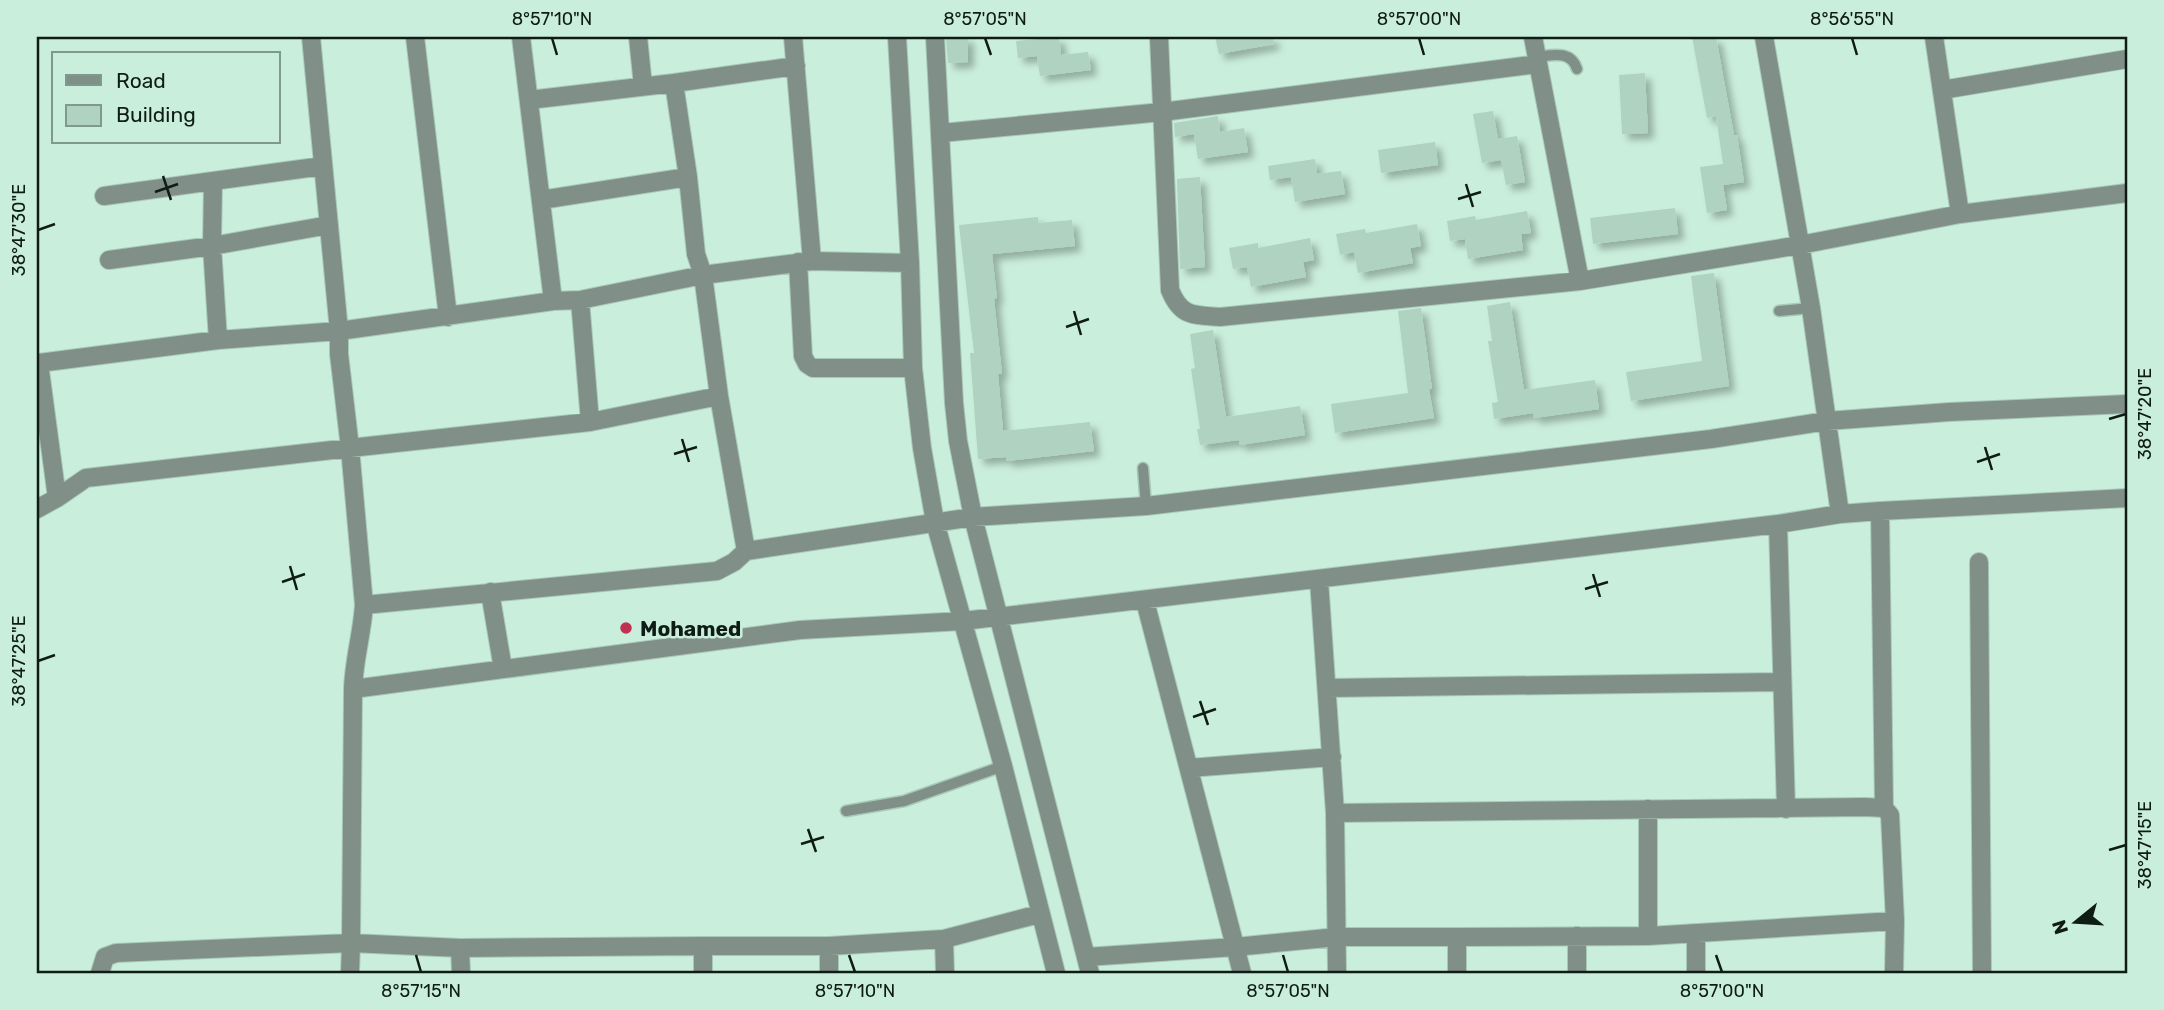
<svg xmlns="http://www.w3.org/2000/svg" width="2164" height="1010" viewBox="0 0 2164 1010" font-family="Rubik,sans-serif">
	<defs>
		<filter id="shadow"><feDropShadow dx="6" dy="6" stdDeviation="3.5" flood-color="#0004"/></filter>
	</defs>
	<rect width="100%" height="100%" fill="#caeedc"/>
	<path fill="#afd2c1" filter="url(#shadow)" d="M 946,37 L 968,37 L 968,62 L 948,63 Z
		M 1059,37 L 1061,55 L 1088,52 L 1091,70 L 1040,76 L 1037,56 L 1018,58 L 1016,41 Z
		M 1215,37 L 1273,37 L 1274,44 L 1219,54 Z
		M 1692,37 L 1716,37 L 1734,135 L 1737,135 L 1744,182 L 1723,185 L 1727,210 L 1707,213 L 1700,167 L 1723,164 L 1716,116 L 1707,118 Z
		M 1645,73 L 1648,133 L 1622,134 L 1619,75 Z
		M 1493,111 L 1498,139 L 1517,136 L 1525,182 L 1506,185 L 1501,160 L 1482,163 L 1473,114 Z
		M 1218,116 L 1220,132 L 1244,128 L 1248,152 L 1198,159 L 1194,134 L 1175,137 L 1174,123 Z
		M 1435,142 L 1438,165 L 1381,173 L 1378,150 Z
		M 1315,159 L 1317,174 L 1341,171 L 1345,194 L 1295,202 L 1291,177 L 1270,180 L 1268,166 Z
		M 1200,177 L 1205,267 L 1180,269 L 1177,179 Z
		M 1675,208 L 1678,234 L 1593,244 L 1590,218 Z
		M 1527,211 L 1531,233 L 1521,234 L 1523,250 L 1468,259 L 1465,239 L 1450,241 L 1447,221 L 1475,216 L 1476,220 Z
		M 1038,217 L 1038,223 L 1072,220 L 1075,246 L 992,254 L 997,298 L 994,299 L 1002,374 L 998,374 L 1003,431 L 1090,422 L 1094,451 L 1007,461 L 1006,457 L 978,459 L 970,353 L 974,353 L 959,225 Z
		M 1417,224 L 1421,246 L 1410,248 L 1413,263 L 1358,273 L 1354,252 L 1340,255 L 1336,234 L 1365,229 L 1366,233 Z
		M 1310,238 L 1314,260 L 1303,262 L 1306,277 L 1251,287 L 1247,267 L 1233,269 L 1229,248 L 1258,243 L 1258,248 Z
		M 1714,273 L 1729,386 L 1631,401 L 1626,372 L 1702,361 L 1691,276 Z
		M 1510,302 L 1524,390 L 1595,380 L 1599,409 L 1534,418 L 1533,413 L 1494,419 L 1492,403 L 1498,402 L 1488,341 L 1492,341 L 1487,306 Z
		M 1421,308 L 1432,389 L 1429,389 L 1434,418 L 1335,433 L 1331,404 L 1408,393 L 1398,311 Z
		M 1213,330 L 1226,417 L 1300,406 L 1305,435 L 1240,445 L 1239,440 L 1200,445 L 1197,429 L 1200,429 L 1191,369 L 1195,368 L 1190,334 Z"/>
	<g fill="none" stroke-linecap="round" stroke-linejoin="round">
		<defs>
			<path id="service" d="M 1537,57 C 1553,55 1571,50 1577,69
				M 1779,311 L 1811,308
				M 1143,468 L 1146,506
				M 846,811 L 904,801 L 1003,766"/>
			<path id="minor" d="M 415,37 L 448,317
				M 521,37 L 553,301
				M 638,37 L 643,86
				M 897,37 L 910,263 L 913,368 L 922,448 L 935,522 L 1003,766 L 1056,973
				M 935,37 L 954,403 L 958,441 L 973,517 L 1090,973
				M 1159,37 L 1170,290 C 1181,317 1193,315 1220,317 L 1580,281 L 1800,245 L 1960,214 L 2127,193
				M 1533,37 L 1580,281
				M 1764,37 L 1811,308 L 1840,514
				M 1934,37 L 1960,214
				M 1942,90 L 2127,59
				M 529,100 L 674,83
				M 941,133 L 1162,112 L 1538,64
				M 213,181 L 212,246 L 218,340 L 339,331 L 311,37
				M 104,196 L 323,166
				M 541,200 L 688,177
				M 109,260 L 212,246 L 329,225
				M 812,261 L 910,263
				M 798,262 L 803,356 L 807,364 L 813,368 L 913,368
				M 590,422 L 580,300 L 703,275 L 696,254 L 688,177 L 674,83 L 796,66
				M 57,498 L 39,363 L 218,340
				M 37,509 L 57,498 L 86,478 L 350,448 L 339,354 L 339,331 L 553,301 L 580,300
				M 1880,511 L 1884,808
				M 1778,524 L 1786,809
				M 746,551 L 719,396 L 703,275 L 812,261 L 793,37
				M 1979,562 L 1982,973
				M 1319,580 L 1335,813
				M 490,592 L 503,669
				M 1145,601 L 1242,973
				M 364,605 L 717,571 L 734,562 L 746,551 L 973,517 L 1146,506 L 1711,439 L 1827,421 L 1949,412 L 2127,404
				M 1327,688 L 1781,682
				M 353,689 L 800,630 L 963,621 L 1778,524 L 1840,514 L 1880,511 L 2127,498
				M 1189,768 L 1332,757
				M 1648,809 L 1648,936
				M 1696,933 L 1696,973
				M 944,939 L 945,973
				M 703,946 L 829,946 L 944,939 L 1039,914
				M 829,946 L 829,973
				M 460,948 L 461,973
				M 1086,957 L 1235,947 L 1337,937 L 1457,937
				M 100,973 L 105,957 L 116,953 L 351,943 L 350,973
				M 703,973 L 703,946 L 460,948 L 351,943 L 353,689 C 354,660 362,634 364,605 L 350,448 L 590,422 L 719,396
				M 1337,973 L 1335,813 L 1865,807 L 1884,808 L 1890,815 L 1895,921 L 1894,973
				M 1457,973 L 1457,937 L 1648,936 L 1895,921
				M 1577,973 L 1577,936"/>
		</defs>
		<use href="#service" stroke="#a8c8b8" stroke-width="13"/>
		<use href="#minor" stroke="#a8c8b8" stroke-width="20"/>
		<use href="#service" stroke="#808f87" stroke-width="10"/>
		<use href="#minor" stroke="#808f87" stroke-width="18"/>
	</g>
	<path fill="none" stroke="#0f1c16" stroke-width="2.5" d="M 552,38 L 557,55M 985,38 L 991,55M 1419,38 L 1424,55M 1852,38 L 1857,55M 163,176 L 171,200M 1466,184 L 1473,207M 155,192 L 178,184M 1458,199 L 1481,192M 38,230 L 55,224M 1074,311 L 1081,335M 1066,327 L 1089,319M 2109,419 L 2126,414M 682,439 L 689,462M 1985,447 L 1992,470M 674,454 L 697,447M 1977,462 L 2000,454M 290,566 L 297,590M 1593,574 L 1600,597M 282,582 L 305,574M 1585,589 L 1608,582M 38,661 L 55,655M 1200,701 L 1208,725M 1193,717 L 1216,709M 808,829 L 816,852M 801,844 L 824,837M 2109,850 L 2126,845M 416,955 L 421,972M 849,955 L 855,972M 1283,955 L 1288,972M 1716,955 L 1722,972"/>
	<circle fill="#c03050" stroke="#caeedc" stroke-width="2.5" cx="626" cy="628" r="7"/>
	<g text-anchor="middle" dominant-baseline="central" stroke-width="5" stroke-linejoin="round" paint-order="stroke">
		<g font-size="21" font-weight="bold" fill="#0f1c16" stroke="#caeedc" text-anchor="start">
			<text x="640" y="628">Mohamed</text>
		</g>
	</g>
	<rect width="2164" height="1010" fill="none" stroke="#caeedc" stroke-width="77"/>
	<rect x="52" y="52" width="228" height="91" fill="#caeedc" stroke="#7f9a8d" stroke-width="2"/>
	<rect x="66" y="75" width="35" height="10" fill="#808f87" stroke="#7f9a8d" stroke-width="2"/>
	<text x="116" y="88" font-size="21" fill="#0f1c16">Road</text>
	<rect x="66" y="105" width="35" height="21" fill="#afd2c1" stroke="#7f9a8d" stroke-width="2"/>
	<text x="116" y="122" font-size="21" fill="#0f1c16">Building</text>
	<g transform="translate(2076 922) rotate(252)" stroke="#caeedc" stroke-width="5" paint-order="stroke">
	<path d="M0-5L12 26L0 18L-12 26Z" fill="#0f1c16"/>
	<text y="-10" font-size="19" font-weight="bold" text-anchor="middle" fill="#0f1c16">N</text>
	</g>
	<rect x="38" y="38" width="2088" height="934" fill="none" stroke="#0f1c16" stroke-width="2.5"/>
	<g font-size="18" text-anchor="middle" fill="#0f1c16">
		<text x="552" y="25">8°57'10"N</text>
		<text x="985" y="25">8°57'05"N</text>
		<text x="1419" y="25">8°57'00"N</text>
		<text x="1852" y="25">8°56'55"N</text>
		<text transform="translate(19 230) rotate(-90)" y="6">38°47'30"E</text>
		<text transform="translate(2145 414) rotate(-90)" y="6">38°47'20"E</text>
		<text transform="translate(19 661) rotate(-90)" y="6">38°47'25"E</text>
		<text transform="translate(2145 845) rotate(-90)" y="6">38°47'15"E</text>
		<text x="421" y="997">8°57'15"N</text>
		<text x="855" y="997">8°57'10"N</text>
		<text x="1288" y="997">8°57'05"N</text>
		<text x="1722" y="997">8°57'00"N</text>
	</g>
</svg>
